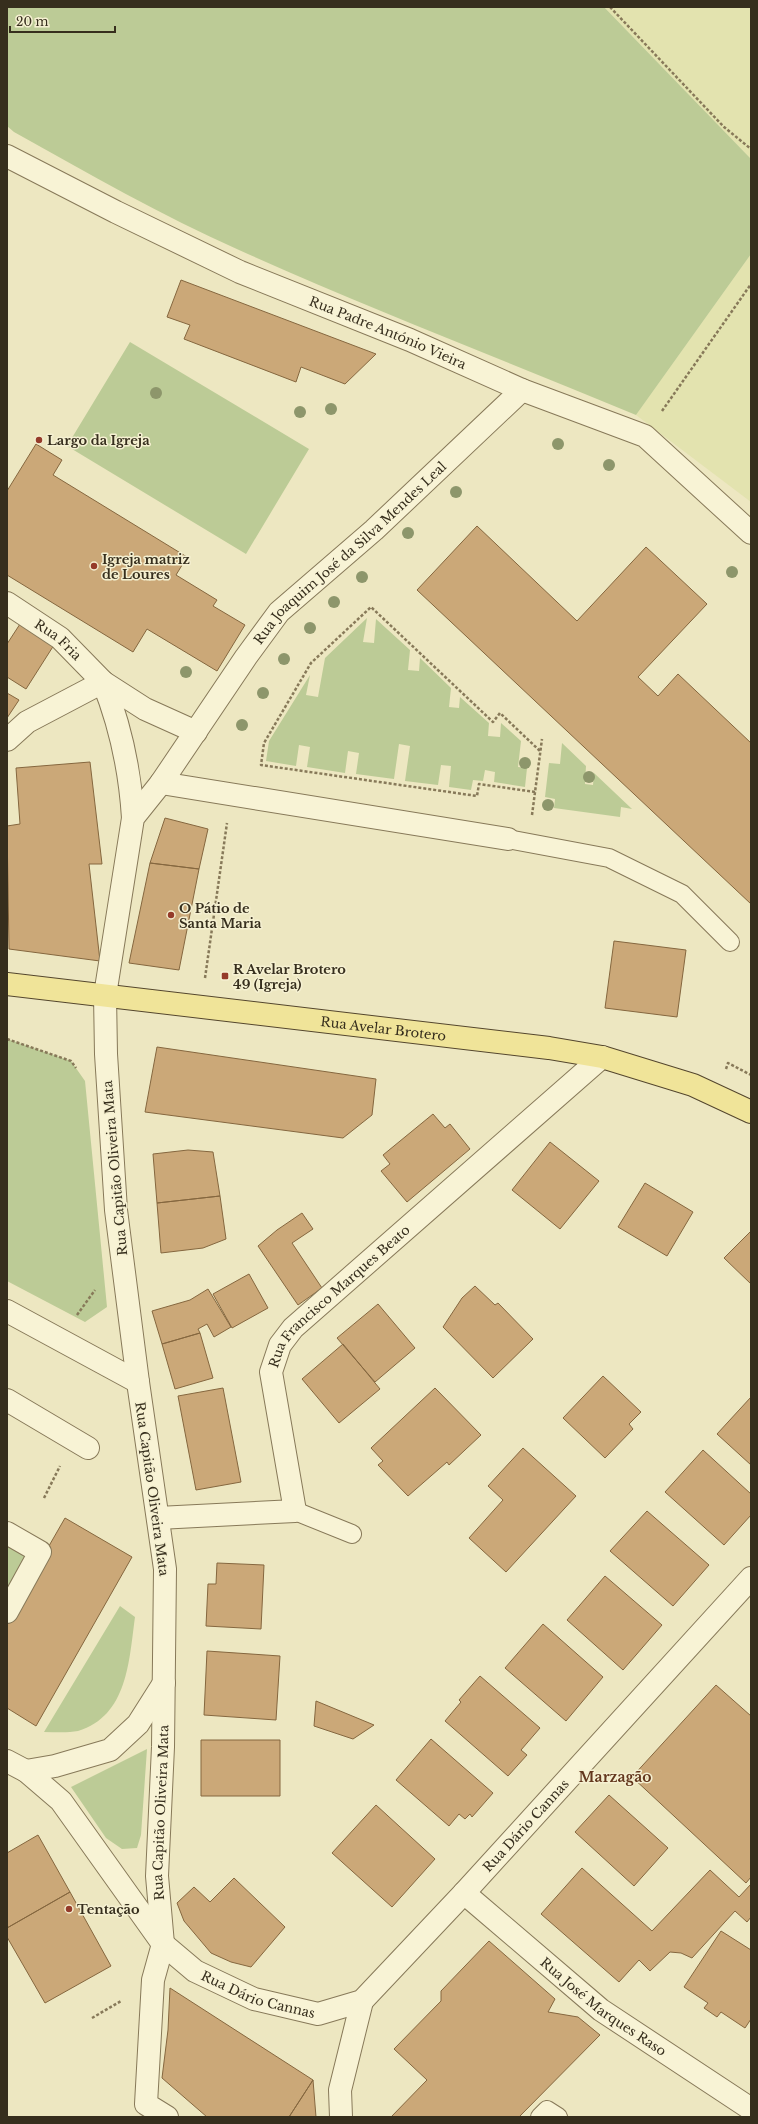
<svg xmlns="http://www.w3.org/2000/svg" width="758" height="2124" viewBox="0 0 758 2124" font-family="'Libre Baskerville',serif">
	<rect width="100%" height="100%" fill="#ede7c1"/>
	<path fill="#e3e3af" d="M 604,7 L 751,7 L 751,159 Z
		M 751,254 L 751,502 L 636,415 Z"/>
	<path fill="#bccb96" d="M 7,7 L 604,7 L 751,159 L 751,254 L 636,415 C 504,360 370,309 239,250 C 162,216 88,173 14,132 L 7,126 Z
		M 130,342 L 309,449 L 246,554 L 67,446 Z
		M 367,618 L 363,642 L 374,643 L 376,619 L 410,650 L 408,670 L 419,671 L 420,658 L 451,688 L 449,707 L 459,708 L 460,697 L 489,723 L 488,736 L 500,737 L 501,723 L 521,741 L 518,767 L 527,768 L 525,787 L 494,782 L 495,772 L 485,770 L 483,781 L 473,780 L 471,790 L 449,787 L 451,766 L 441,765 L 438,785 L 405,781 L 410,746 L 399,744 L 394,779 L 356,774 L 359,753 L 348,751 L 345,773 L 307,767 L 310,747 L 299,745 L 296,766 L 266,761 L 269,741 L 310,675 L 306,695 L 318,697 L 325,658 Z
		M 562,743 L 586,766 L 585,784 L 593,785 L 594,773 L 632,809 L 621,807 L 620,817 L 554,808 L 555,799 L 545,797 L 549,763 L 560,764 Z
		M 7,1039 L 71,1061 L 85,1081 L 107,1307 L 85,1322 L 7,1281 Z
		M 7,1538 L 37,1555 L 7,1606 Z
		M 120,1606 L 135,1617 C 129,1660 128,1716 78,1731 C 68,1733 55,1732 44,1732 Z
		M 147,1749 L 141,1835 L 137,1848 L 122,1849 L 106,1838 L 71,1787 Z"/>
	<path fill="#cba878" stroke="#85673f" d="M 181,280 L 376,354 L 345,384 L 301,367 L 296,382 L 184,339 L 190,325 L 167,317 Z
		M 36,444 L 62,460 L 53,475 L 187,557 L 176,575 L 217,600 L 213,606 L 245,625 L 217,671 L 147,629 L 133,652 L 7,575 L 7,491 Z
		M 477,526 L 577,621 L 646,547 L 707,604 L 638,677 L 658,696 L 678,674 L 751,743 L 751,904 L 417,590 Z
		M 20,624 L 54,645 L 26,689 L 7,677 L 7,644 Z
		M 7,693 L 19,700 L 7,718 Z
		M 90,762 L 102,864 L 89,864 L 100,961 L 9,949 L 7,826 L 20,824 L 16,768 Z
		M 165,818 L 208,829 L 199,869 L 150,863 Z
		M 150,863 L 199,869 L 179,970 L 129,963 Z
		M 614,941 L 686,950 L 677,1017 L 605,1008 Z
		M 157,1047 L 376,1079 L 372,1115 L 343,1138 L 145,1112 Z
		M 433,1114 L 445,1128 L 450,1124 L 470,1149 L 407,1202 L 381,1171 L 390,1164 L 383,1155 Z
		M 550,1142 L 599,1181 L 560,1229 L 512,1190 Z
		M 188,1150 L 213,1152 L 220,1196 L 157,1203 L 153,1154 Z
		M 645,1183 L 693,1212 L 667,1256 L 618,1227 Z
		M 220,1196 L 226,1239 L 203,1248 L 161,1253 L 157,1203 Z
		M 302,1213 L 313,1229 L 292,1243 L 322,1288 L 298,1305 L 258,1246 L 277,1230 Z
		M 751,1231 L 751,1284 L 724,1258 Z
		M 249,1274 L 268,1308 L 232,1328 L 213,1294 Z
		M 475,1286 L 495,1305 L 498,1303 L 533,1339 L 493,1378 L 443,1327 L 462,1298 Z
		M 208,1289 L 231,1327 L 214,1337 L 207,1324 L 198,1329 L 200,1333 L 162,1344 L 152,1311 L 190,1300 Z
		M 378,1304 L 415,1348 L 375,1382 L 337,1338 Z
		M 200,1333 L 213,1378 L 175,1389 L 162,1344 Z
		M 343,1344 L 380,1389 L 339,1423 L 302,1379 Z
		M 603,1376 L 641,1412 L 629,1424 L 633,1429 L 605,1458 L 563,1418 Z
		M 223,1388 L 241,1482 L 196,1490 L 178,1396 Z
		M 435,1388 L 481,1435 L 449,1465 L 447,1462 L 408,1496 L 378,1465 L 383,1461 L 371,1448 Z
		M 751,1397 L 751,1465 L 717,1434 Z
		M 523,1448 L 576,1496 L 506,1572 L 469,1538 L 503,1500 L 488,1486 Z
		M 703,1450 L 751,1494 L 751,1515 L 724,1545 L 665,1492 Z
		M 647,1511 L 709,1565 L 673,1606 L 610,1551 Z
		M 65,1518 L 132,1557 L 36,1726 L 7,1708 L 7,1619 Z
		M 217,1563 L 264,1565 L 261,1629 L 206,1626 L 208,1584 L 216,1584 Z
		M 605,1576 L 662,1625 L 623,1670 L 567,1620 Z
		M 543,1624 L 603,1677 L 566,1721 L 505,1668 Z
		M 207,1651 L 280,1656 L 276,1720 L 204,1715 Z
		M 480,1676 L 540,1728 L 521,1750 L 527,1755 L 508,1776 L 445,1721 L 461,1702 L 459,1700 Z
		M 716,1685 L 751,1716 L 751,1877 L 746,1883 L 632,1777 Z
		M 316,1701 L 374,1725 L 353,1739 L 314,1726 Z
		M 431,1739 L 493,1793 L 472,1817 L 470,1814 L 465,1819 L 459,1814 L 449,1826 L 396,1780 Z
		M 201,1740 L 280,1740 L 280,1796 L 201,1796 Z
		M 609,1795 L 668,1848 L 634,1886 L 575,1832 Z
		M 376,1805 L 435,1859 L 392,1907 L 332,1853 Z
		M 38,1835 L 70,1892 L 7,1928 L 7,1853 Z
		M 582,1868 L 652,1931 L 710,1870 L 739,1897 L 751,1884 L 751,1917 L 747,1922 L 735,1911 L 692,1958 L 681,1953 L 670,1952 L 650,1971 L 639,1960 L 619,1982 L 541,1914 Z
		M 234,1878 L 285,1927 L 251,1967 L 231,1962 L 211,1953 L 184,1921 L 177,1903 L 194,1887 L 210,1902 Z
		M 70,1892 L 111,1966 L 45,2003 L 7,1937 L 7,1928 Z
		M 721,1931 L 751,1950 L 751,2019 L 745,2028 L 721,2012 L 717,2017 L 704,2008 L 708,2003 L 684,1987 Z
		M 489,1941 L 555,1999 L 548,2012 L 578,2017 L 600,2035 L 519,2117 L 391,2117 L 427,2080 L 394,2049 L 441,2001 L 441,1991 Z
		M 170,1988 L 313,2080 L 289,2117 L 207,2117 L 162,2078 L 168,2030 Z
		M 313,2080 L 316,2117 L 289,2117 Z"/>
	<g fill="none" stroke-linecap="round" stroke-linejoin="round">
		<defs>
			<path id="service" d="M 508,839 L 609,858 L 682,894 L 730,942
				M 295,1511 L 352,1534
				M 540,2117 L 547,2110 L 558,2117"/>
			<path id="pedestrian" d="M 7,1533 L 40,1552 L 7,1612"/>
			<g id="minor">
				<path id="s1" d="M 7,156 L 116,212 L 240,272 L 410,340 L 522,390 L 645,436 L 751,533"/>
				<path id="s2" d="M 7,603 L 60,638 L 103,682 L 145,709 L 196,732"/>
				<path d="M 103,682 C 121,727 130,770 133,818"/>
				<path d="M 7,740 L 27,722 L 103,682"/>
				<path d="M 161,783 L 508,839"/>
				<path d="M 7,1311 L 138,1382"/>
				<path d="M 7,1400 L 88,1448"/>
				<path id="s3" d="M 158,1518 L 295,1511 L 271,1372 L 280,1345 L 293,1328 L 602,1057"/>
				<path id="s4" d="M 7,1761 L 26,1771 L 61,1801 L 163,1944 L 195,1971 L 254,1999 L 318,2014 L 362,2001 L 464,1893 L 751,1578"/>
				<path d="M 26,1771 L 55,1766 L 110,1750 L 138,1724 L 164,1683"/>
				<path id="s5" d="M 464,1893 L 601,2010 L 751,2109"/>
				<path id="s6" d="M 167,2117 L 146,2104 L 153,1980 L 163,1944 L 157,1876 L 163,1747 L 165,1569 L 138,1382 L 116,1210 L 106,1054 L 105,995 L 133,818 L 161,783 L 246,657 L 279,612 L 374,530 L 522,390"/>
				<path d="M 341,2117 L 340,2090 L 362,2001"/>
			</g>
			<g id="primary">
				<path id="s7" d="M 7,984 L 549,1048 L 602,1057 L 693,1085 L 751,1112"/>
			</g>
		</defs>
		<use href="#service" stroke="#877959" stroke-width="20"/>
		<use href="#pedestrian" stroke="#877959" stroke-width="24"/>
		<use href="#minor" stroke="#877959" stroke-width="24"/>
		<use href="#primary" stroke="#54462d" stroke-width="24"/>
		<path stroke="#877959" stroke-width="2.5" stroke-dasharray="3 2" stroke-linecap="butt" d="M 610,7 L 724,127 L 751,149
			M 662,411 L 751,284
			M 535,792 L 479,784 L 477,796 L 261,765 L 264,743 L 311,663 L 371,607 L 493,722 L 500,713 L 540,751
			M 532,815 L 542,739
			M 205,978 L 227,823
			M 7,1039 L 71,1061 L 76,1068
			M 726,1069 L 728,1063 L 751,1075
			M 77,1315 L 95,1290
			M 44,1498 L 60,1466
			M 92,2018 L 121,2001"/>
		<use href="#service" stroke="#f8f3d5" stroke-width="18"/>
		<use href="#pedestrian" stroke="#f8f3d5" stroke-width="22"/>
		<use href="#minor" stroke="#f8f3d5" stroke-width="22"/>
		<use href="#primary" stroke="#f0e499" stroke-width="22"/>
	</g>
	<g fill="#8d966b">
		<circle cx="156" cy="393" r="6"/>
		<circle cx="331" cy="409" r="6"/>
		<circle cx="300" cy="412" r="6"/>
		<circle cx="558" cy="444" r="6"/>
		<circle cx="609" cy="465" r="6"/>
		<circle cx="456" cy="492" r="6"/>
		<circle cx="408" cy="533" r="6"/>
		<circle cx="732" cy="572" r="6"/>
		<circle cx="362" cy="577" r="6"/>
		<circle cx="334" cy="602" r="6"/>
		<circle cx="310" cy="628" r="6"/>
		<circle cx="284" cy="659" r="6"/>
		<circle cx="186" cy="672" r="6"/>
		<circle cx="263" cy="693" r="6"/>
		<circle cx="242" cy="725" r="6"/>
		<circle cx="525" cy="763" r="6"/>
		<circle cx="589" cy="777" r="6"/>
		<circle cx="548" cy="805" r="6"/>
	</g>
	<g fill="#953b2a" stroke="#f5f0d1" stroke-width="1.5">
		<circle cx="39" cy="440" r="4"/>
		<circle cx="94" cy="566" r="4"/>
		<circle cx="171" cy="915" r="4"/>
		<rect x="221" y="972" width="8" height="8" rx="2"/>
		<circle cx="69" cy="1909" r="4"/>
	</g>
	<g text-anchor="middle" dominant-baseline="central" stroke-width="3" stroke-linejoin="round" paint-order="stroke">
		<g font-size="13" fill="#362e1d" stroke="#f5f0d1">
			<text stroke="none"><textPath href="#s1" startOffset="420">Rua Padre António Vieira</textPath></text>
			<text stroke="none"><textPath href="#s6" startOffset="1663">Rua Joaquim José da Silva Mendes Leal</textPath></text>
			<text stroke="none"><textPath href="#s2" startOffset="63">Rua Fria</textPath></text>
			<text stroke="none"><textPath href="#s7" startOffset="379">Rua Avelar Brotero</textPath></text>
			<text transform="translate(115 1168) rotate(-95)">Rua Capitão Oliveira Mata</text>
			<text stroke="none"><textPath href="#s3" startOffset="382">Rua Francisco Marques Beato</textPath></text>
			<text transform="translate(152 1489) rotate(82)">Rua Capitão Oliveira Mata</text>
			<text stroke="none"><textPath href="#s6" startOffset="318">Rua Capitão Oliveira Mata</textPath></text>
			<text stroke="none"><textPath href="#s4" startOffset="702">Rua Dário Cannas</textPath></text>
			<text stroke="none"><textPath href="#s4" startOffset="353">Rua Dário Cannas</textPath></text>
			<text stroke="none"><textPath href="#s5" startOffset="180">Rua José Marques Raso</textPath></text>
		</g>
		<g font-size="13" font-weight="bold" fill="#362e1d" stroke="#f5f0d1" text-anchor="start">
			<text x="47" y="440">Largo da Igreja</text>
			<text x="102" y="559">Igreja matriz<tspan x="102" dy="15">de Loures</tspan></text>
			<text x="179" y="908">O Pátio de<tspan x="179" dy="15">Santa Maria</tspan></text>
			<text x="233" y="969">R Avelar Brotero<tspan x="233" dy="15">49 (Igreja)</tspan></text>
			<text x="77" y="1909">Tentação</text>
		</g>
		<g font-size="14" font-weight="bold" fill="#63371d" stroke="#f5f0d1">
			<text x="615" y="1777">Marzagão</text>
		</g>
	</g>
	<rect width="758" height="2124" fill="none" stroke="#362e1d" stroke-width="16"/>
	<path d="M10 26v6h105v-6" fill="none" stroke="#362e1d" stroke-width="2"/>
	<text x="16" y="26" font-size="12" fill="#362e1d" stroke="#f5f0d1" stroke-width="3" paint-order="stroke">20 m</text>
</svg>
